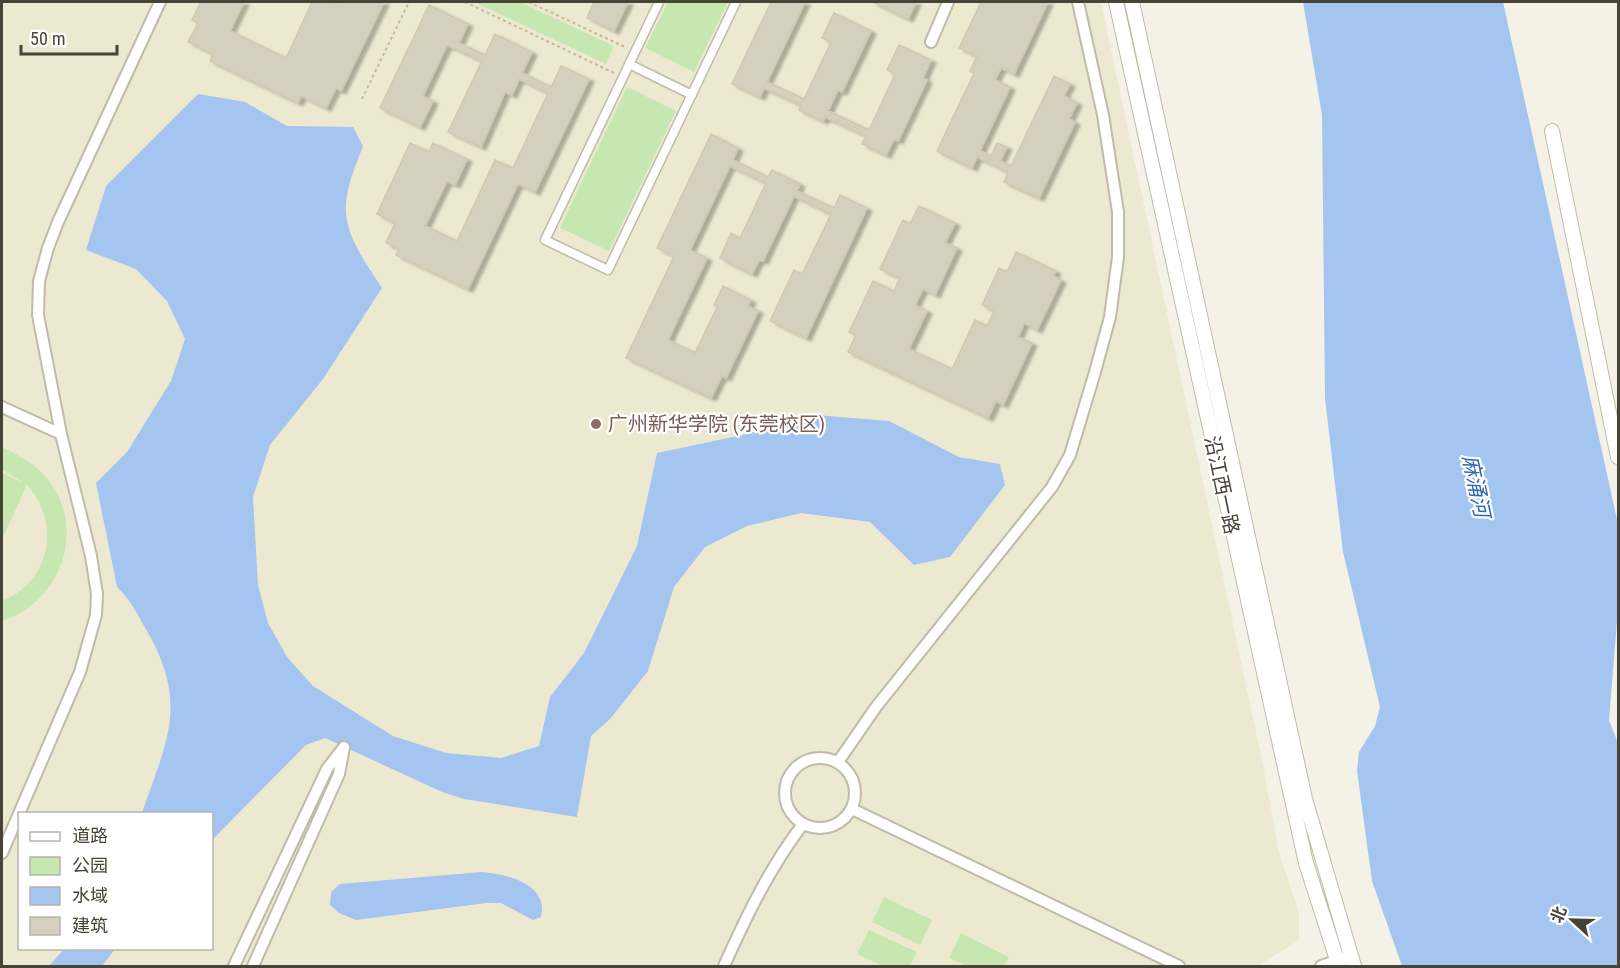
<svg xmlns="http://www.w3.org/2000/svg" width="1620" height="968" viewBox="0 0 1620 968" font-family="'Roboto Condensed','Noto Sans SC',sans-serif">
	<defs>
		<filter id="shadow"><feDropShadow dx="5" dy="3" stdDeviation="1.5" flood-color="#0004"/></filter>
	</defs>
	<rect width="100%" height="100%" fill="#f4f2e7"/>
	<path fill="#ede9d1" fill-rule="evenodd" d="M 2,2 L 1101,2 L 1263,765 L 1279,852 L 1299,913 L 1299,940 L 1258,966 L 2,966 ZM 20,814 L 212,814 L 212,948 L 20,948 Z"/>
	<path fill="#c6e8b0" d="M 474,2 L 520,2 L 614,46 L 606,64 Z
		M 668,2 L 728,2 L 694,72 L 645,48 Z
		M 627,87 L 676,111 L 609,251 L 560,228 Z
		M 2,447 C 20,456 38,465 50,482 C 87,533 59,603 2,621 L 2,601 C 50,582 62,523 27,485 L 2,539 L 2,473 L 24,483 L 2,469 Z
		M 884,897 L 932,920 L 920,945 L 872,922 Z
		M 869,930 L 917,952 L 910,966 L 883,966 L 857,954 Z
		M 961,933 L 1009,957 L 1004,966 L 967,966 L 949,958 Z"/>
	<path fill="#a4c5f0" d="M 1303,2 L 1503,2 L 1618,524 L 1618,609 L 1609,720 L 1618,743 L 1618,966 L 1402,966 L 1372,881 L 1357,771 L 1359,752 L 1375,726 L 1380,707 L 1343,552 L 1325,398 L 1322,115 Z
		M 198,94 L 245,102 L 287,126 L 353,127 L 363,146 C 357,162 350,178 347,195 C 340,230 364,260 382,288 L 323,379 L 270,445 L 253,497 L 258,585 L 268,623 L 287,657 L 313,686 L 393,736 L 446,753 L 501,758 L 539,746 L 550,697 L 584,653 L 637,546 L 657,453 L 747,434 L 816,415 L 889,421 L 959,457 L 1000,464 L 1005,485 L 950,557 L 914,565 L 870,522 L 801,513 L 747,526 L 705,547 L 674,587 L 648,671 L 610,719 L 591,736 L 577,817 L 464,799 L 442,792 L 325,738 L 306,745 L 212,840 L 212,814 L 142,813 C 166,742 189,705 148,633 C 139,617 131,600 117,587 L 96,483 L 127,452 L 171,381 L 185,339 L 167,301 L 136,269 L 86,250 L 106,186 Z
		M 482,872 C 507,874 549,884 541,917 L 533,920 L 501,903 L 486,903 L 356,920 L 339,913 L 330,905 L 331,892 L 340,884 Z
		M 64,949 L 64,948 L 115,949 L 102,966 L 49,966 Z"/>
	<path fill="#d5d0bd" stroke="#d0c9b0" stroke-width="1.5" filter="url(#shadow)" d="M 201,2 L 244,2 L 230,31 L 286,58 L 312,2 L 330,2 L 337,5 L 338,2 L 384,2 L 341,91 L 336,88 L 326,108 L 301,96 L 298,103 L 210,61 L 213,54 L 188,42 L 198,23 L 192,20 Z
		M 594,2 L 628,2 L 614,31 L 587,18 Z
		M 771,2 L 805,2 L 767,82 L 804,99 L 831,42 L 822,38 L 834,13 L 871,31 L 842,92 L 838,90 L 828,111 L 869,130 L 895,74 L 887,70 L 899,45 L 931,60 L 923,78 L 927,80 L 898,141 L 894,139 L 886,155 L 862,144 L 866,136 L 825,117 L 823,121 L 799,110 L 801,105 L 764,88 L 760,97 L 732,84 Z
		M 873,2 L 916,2 L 908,19 Z
		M 981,2 L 1048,2 L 1014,74 L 1001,68 L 995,80 L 1010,87 L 980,151 L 991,156 L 997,143 L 1007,147 L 1000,161 L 1011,166 L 1054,76 L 1070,84 L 1064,96 L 1077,103 L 1069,119 L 1075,122 L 1039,198 L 1004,182 L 1008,172 L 977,157 L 972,168 L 937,151 L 974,73 L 970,71 L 977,56 L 959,48 Z
		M 429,5 L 468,24 L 459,43 L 485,55 L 495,34 L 532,52 L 522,73 L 551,87 L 561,66 L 589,79 L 535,192 L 518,184 L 468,289 L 396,255 L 399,249 L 386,243 L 395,223 L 377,214 L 410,143 L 429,152 L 433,143 L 467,159 L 455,185 L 447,181 L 425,226 L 457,241 L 495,160 L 513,168 L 548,93 L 519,79 L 512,95 L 505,92 L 481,147 L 448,132 L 482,61 L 447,45 L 423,96 L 433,101 L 420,127 L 380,108 Z
		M 711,134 L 738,148 L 733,160 L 768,177 L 772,170 L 800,184 L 797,191 L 834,208 L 840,195 L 867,208 L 806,338 L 770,321 L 794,270 L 802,274 L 831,214 L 794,196 L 763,261 L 759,260 L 752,274 L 720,258 L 731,233 L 740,238 L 766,183 L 730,166 L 690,250 L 707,258 L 668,340 L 695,353 L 717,307 L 714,305 L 723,286 L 751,300 L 748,306 L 758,311 L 726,378 L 722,376 L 711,398 L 626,358 L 674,256 L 657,248 Z
		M 919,206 L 955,223 L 945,243 L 957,248 L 935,295 L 923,289 L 915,305 L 927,311 L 909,349 L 952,369 L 975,320 L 987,326 L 994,311 L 982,305 L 999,268 L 1007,272 L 1016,252 L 1056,271 L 1053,276 L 1061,280 L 1037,330 L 1024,323 L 1018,337 L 1032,343 L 1003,405 L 996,401 L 988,418 L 848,352 L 856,335 L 849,332 L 873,281 L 894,291 L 900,278 L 880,269 L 903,220 L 910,224 Z"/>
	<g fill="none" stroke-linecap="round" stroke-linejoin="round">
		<defs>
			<path id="pedestrian" d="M 659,2 L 545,240 L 608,270 L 736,2
				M 629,64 L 692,95"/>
			<path id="minor" d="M 931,42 L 948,2
				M 2,407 L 61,434
				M785 793a35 35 0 1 1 70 0a35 35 0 1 1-70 0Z
				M 838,762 L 876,707 L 1052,487 L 1070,455 L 1095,372 L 1110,317 L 1118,257 L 1118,212 L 1103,115 L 1078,2
				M 852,809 L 1179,966
				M 2,853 L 80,672 L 96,615 L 97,594 L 91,556 L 61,434 L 38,315 L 39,281 L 48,248 L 58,222 L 160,2
				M 234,966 L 327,769 L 344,747 L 339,774 L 253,966
				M 724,966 C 746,917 770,867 803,824
				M 1321,966 L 1350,956"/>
			<path id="tertiary" d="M 1116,2 L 1306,863 L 1339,966
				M 1132,2 L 1305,799 L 1354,966
				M 1552,131 L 1618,457"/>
		</defs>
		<use href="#pedestrian" stroke="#bfbbaa" stroke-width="11"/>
		<use href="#minor" stroke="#bfbbaa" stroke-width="14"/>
		<use href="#tertiary" stroke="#bfbbaa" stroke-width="16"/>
		<path stroke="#c1ba9b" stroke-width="2" stroke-dasharray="3 3" stroke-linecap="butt" d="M 465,2 L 614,73
			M 529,2 L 627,48
			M 362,99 L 409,2"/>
		<use href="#pedestrian" stroke="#fff" stroke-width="8"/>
		<use href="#minor" stroke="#fff" stroke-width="10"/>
		<use href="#tertiary" stroke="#fff" stroke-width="14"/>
	</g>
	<circle fill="#8d6e63" stroke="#fff" stroke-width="2" cx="596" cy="424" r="6"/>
	<g text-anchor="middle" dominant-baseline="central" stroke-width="4.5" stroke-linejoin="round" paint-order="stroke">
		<g font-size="20" fill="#785e54" stroke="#fff" text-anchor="start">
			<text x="608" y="424">广州新华学院 (东莞校区)</text>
		</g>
		<g font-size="20" fill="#474336" stroke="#fff">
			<text transform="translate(1222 485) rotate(78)">沿江西一路</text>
		</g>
		<g font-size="21" font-style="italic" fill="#2f67b3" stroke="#fff">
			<text transform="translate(1476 486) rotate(78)">麻涌河</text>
		</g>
	</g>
	<rect width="1620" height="968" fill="none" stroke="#474336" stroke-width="6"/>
	<rect x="18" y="812" width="195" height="138" fill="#ffffff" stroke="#b5b4af" stroke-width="1.5"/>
	<rect x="30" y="832" width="30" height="9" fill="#ffffff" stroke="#b5b4af" stroke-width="1.5"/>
	<text x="72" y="842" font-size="18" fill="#474336">道路</text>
	<rect x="30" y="857" width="30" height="18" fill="#c6e8b0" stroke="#b5b4af" stroke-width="1.5"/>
	<text x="72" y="872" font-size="18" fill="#474336">公园</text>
	<rect x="30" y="887" width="30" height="18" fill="#a4c5f0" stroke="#b5b4af" stroke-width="1.5"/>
	<text x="72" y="902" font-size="18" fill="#474336">水域</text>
	<rect x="30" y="917" width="30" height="18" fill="#d5d0bd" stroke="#b5b4af" stroke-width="1.5"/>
	<text x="72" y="932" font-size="18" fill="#474336">建筑</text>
	<g transform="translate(1572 920) rotate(292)" stroke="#ffffff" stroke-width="4.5" paint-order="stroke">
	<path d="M0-4.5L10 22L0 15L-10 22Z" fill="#474336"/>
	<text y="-9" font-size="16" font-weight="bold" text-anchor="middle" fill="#474336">北</text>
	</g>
	<path d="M21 45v9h96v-9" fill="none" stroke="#474336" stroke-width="3"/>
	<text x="30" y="45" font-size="18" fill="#474336" stroke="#ffffff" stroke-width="4.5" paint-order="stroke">50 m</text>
</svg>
